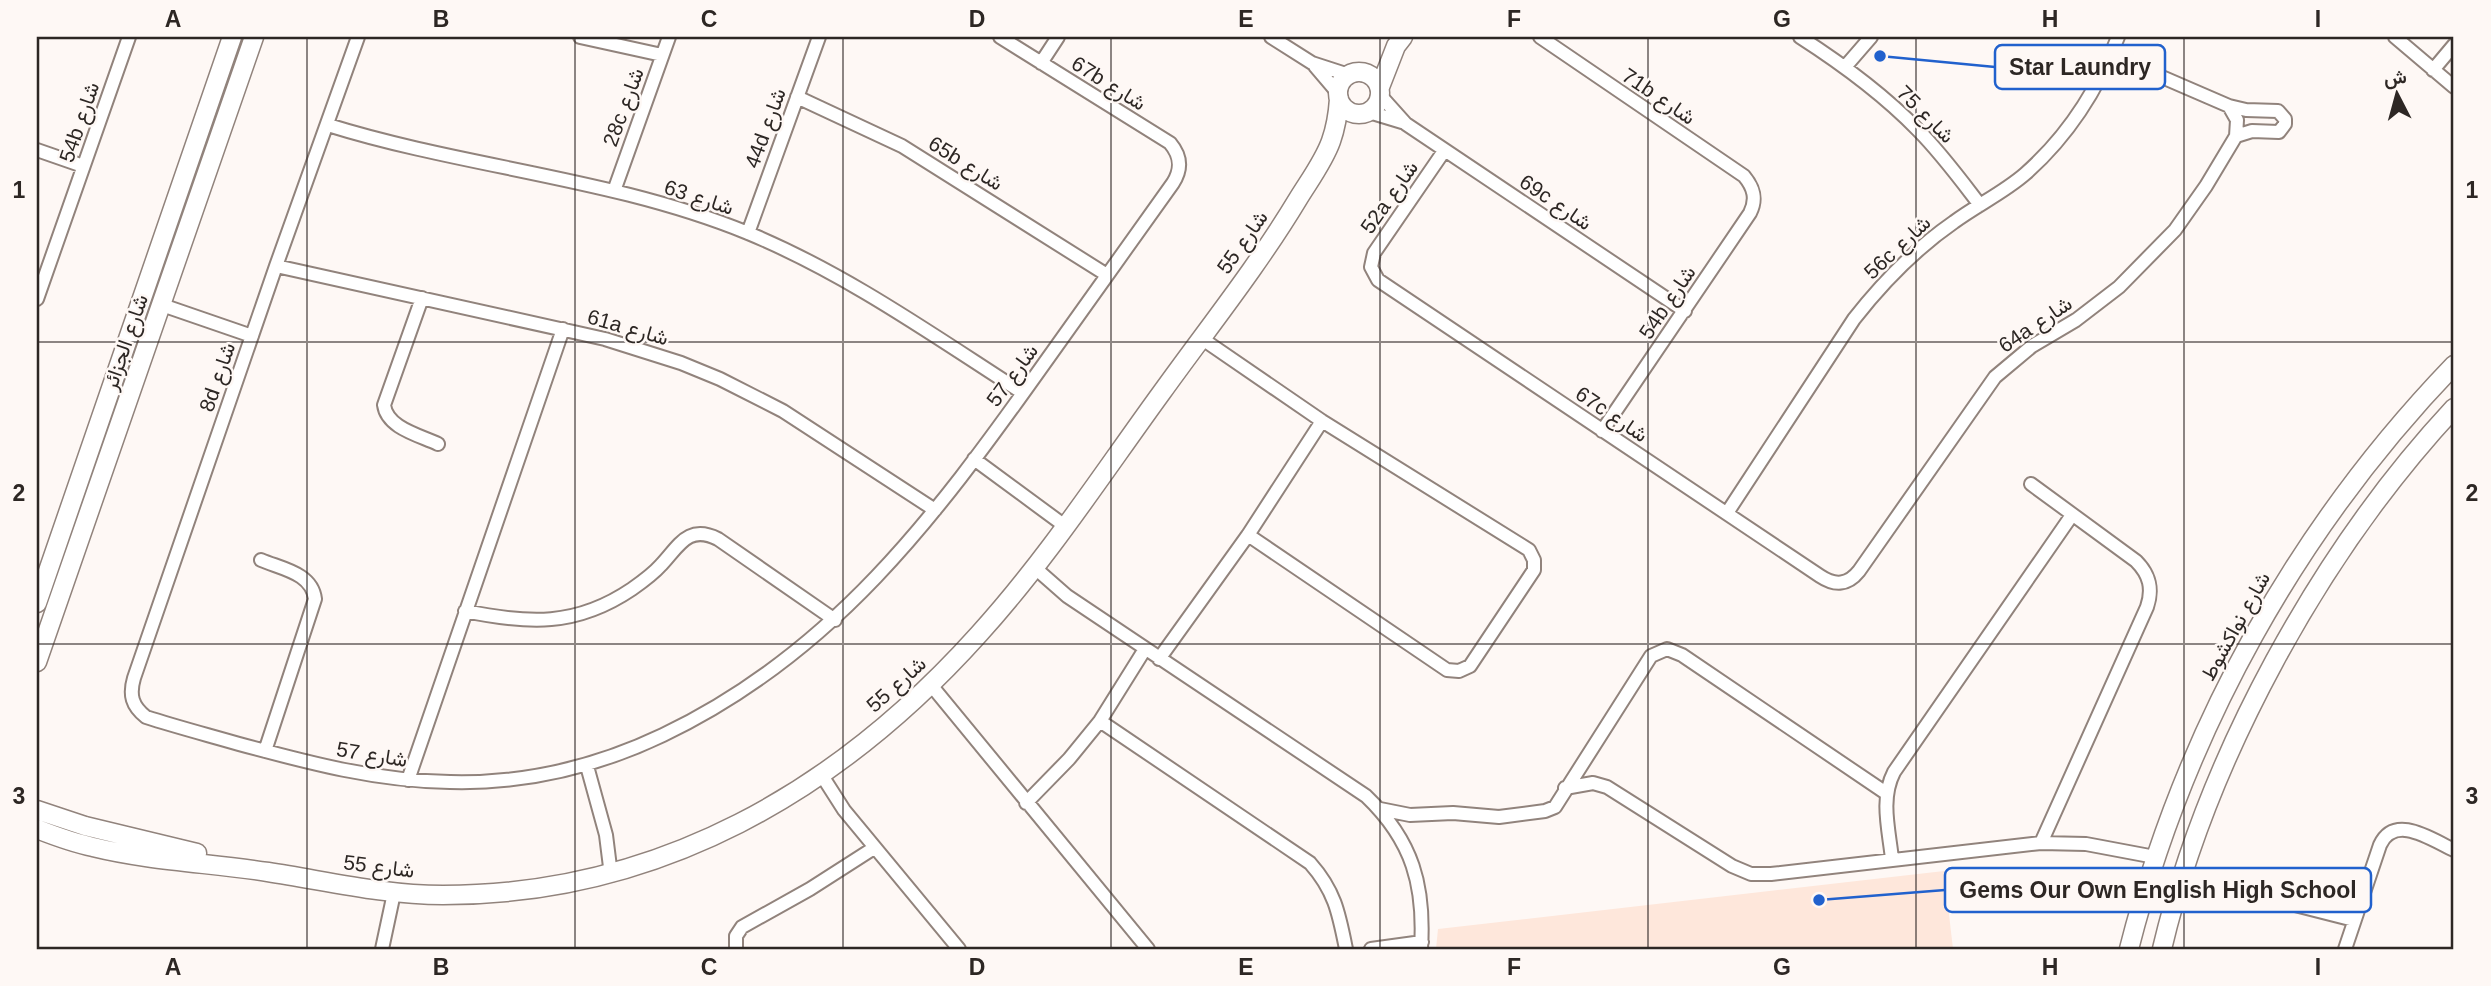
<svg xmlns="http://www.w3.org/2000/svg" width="2491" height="986" viewBox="0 0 2491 986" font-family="Arial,Vazirmatn,sans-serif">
	<rect width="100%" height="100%" fill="#fef8f5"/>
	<path fill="#fee7db" d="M 1944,871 L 1953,949 L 1436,949 L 1438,929 Z"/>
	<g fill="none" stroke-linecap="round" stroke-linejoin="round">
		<defs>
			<path id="street" d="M 358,37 L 276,266 L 134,678 C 129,695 132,706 146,717 C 177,727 208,735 239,744 C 309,763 377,781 450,782 C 525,784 596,767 663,735 C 833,654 935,517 1041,368 C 1085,306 1129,245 1173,183 C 1182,169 1181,156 1170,143 L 1000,37
				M 580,37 L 662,55
				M 1271,37 L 1312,63 L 1349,75
				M 1540,37 L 1744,176 C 1754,188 1757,199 1750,213 L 1602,431
				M 1800,37 C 1842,64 1883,94 1918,130 C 1941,153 1960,179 1980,205
				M 2395,37 L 2454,87
				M 2111,55 L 2229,106 L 2246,110 L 2278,111 L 2285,119 L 2285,124 L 2279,132 L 2252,131 L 2236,136
				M 1041,63 L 1058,37
				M 1315,66 L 1338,93
				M 1845,67 L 1871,37
				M 2433,70 L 2454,45
				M 1380,95 L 1406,124 L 1685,311
				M 797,97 L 902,146 L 1107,275
				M 1369,112 L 1402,122
				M 328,125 C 466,168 614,178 748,233 C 847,274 934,336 1023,393
				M 37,150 L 83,166
				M 1444,151 L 1374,253 L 1371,267 L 1378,280 L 1820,576 C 1835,586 1848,585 1859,571 L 1995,377 L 2032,346 L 2076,320 L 2119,287 L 2175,230 L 2206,186 L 2236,136 L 2237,120 L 2229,106
				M 614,191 L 669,37
				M 748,233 L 819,37
				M 276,266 L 605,339 L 681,363 L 720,379 L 783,411 L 935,510
				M 422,298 L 384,405 C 387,428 419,435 438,444
				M 37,299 L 129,37
				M 162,305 L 252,336
				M 1201,338 L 1322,421 L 1529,550 L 1534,560 L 1534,570 L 1470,666 L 1459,671 L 1447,670 L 1248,535
				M 974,459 L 1065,526
				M 2031,484 L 2136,561 C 2150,575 2153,589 2147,607 L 2041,843
				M 1727,513 L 1854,319 C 1883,282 1915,249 1954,222 C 1977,205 2003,193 2025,174 C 2067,137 2098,89 2118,37
				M 261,560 C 282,569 312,573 315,599 L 265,751
				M 1034,567 L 1067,596 L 1366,796 C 1413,841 1425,886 1421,949
				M 465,611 C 528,624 576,627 632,589 C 642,582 653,574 661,565 C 679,546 688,524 718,539 L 835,620
				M 1159,659 L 1248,535 L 1322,421
				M 931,685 L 1148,949
				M 1100,721 L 1310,863 C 1335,891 1339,914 1346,949
				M 587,766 L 606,835 L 611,875
				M 821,774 L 844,810 L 959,949
				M 408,780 L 563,329
				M 1565,788 L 1593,783 L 1607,787 L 1732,866 L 1751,874 L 1771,874 L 2041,843 L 2086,844 L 2155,857
				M 1026,803 L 1069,759 L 1100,721 L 1145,649
				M 1380,809 L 1410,815 L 1453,813 L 1499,817 L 1545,811 L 1555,807 L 1651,656 L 1667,649 L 1682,655 L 1886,793
				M 1892,859 C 1889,830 1880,799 1894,772 L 2072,515
				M 2295,905 L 2354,920
				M 382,949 L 394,893
				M 736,949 L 736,936 L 742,927 L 810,889 L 874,848
				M 1371,949 L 1422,942
				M 2345,949 L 2380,845 C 2395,813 2432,840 2454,850"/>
			<path id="secondary" d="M1338 93a21 21 0 1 1 42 0a21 21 0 1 1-42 0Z
				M 1380,87 L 1396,46 L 1403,37
				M 37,603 L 232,37
				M 37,662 L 254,37
				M 37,810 L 85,826 L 197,853
				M 37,829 C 55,836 74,843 93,847 C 150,861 210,863 268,872 C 327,881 384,895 443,895 C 659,895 838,791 979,634 C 1047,559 1103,473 1162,392 C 1208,328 1257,267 1298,199 C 1309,181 1324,161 1331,141 C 1336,127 1338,114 1339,99
				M 2129,949 C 2185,729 2297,528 2454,365
				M 2162,949 C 2207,758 2320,552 2454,408"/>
		</defs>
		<use href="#street" stroke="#91837c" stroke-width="16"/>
		<use href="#secondary" stroke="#91837c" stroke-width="21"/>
		<use href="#street" stroke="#fff" stroke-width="12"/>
		<use href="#secondary" stroke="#fff" stroke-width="18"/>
	</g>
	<path fill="none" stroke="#2d2724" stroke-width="2" stroke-opacity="0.55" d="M 307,37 L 307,949M 575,37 L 575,949M 843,37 L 843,949M 1111,37 L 1111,949M 1380,37 L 1380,949M 1648,37 L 1648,949M 1916,37 L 1916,949M 2184,37 L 2184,949M 37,342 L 2454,342M 37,644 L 2454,644"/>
	<g text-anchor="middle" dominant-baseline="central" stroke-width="5" stroke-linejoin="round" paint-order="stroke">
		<g font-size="21" fill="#2d2724" stroke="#fef8f5">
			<text transform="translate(1109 83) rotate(32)">67b شارع</text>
			<text transform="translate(1659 96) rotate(34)">71b شارع</text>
			<text transform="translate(623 107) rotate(-70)">28c شارع</text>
			<text transform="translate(1926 114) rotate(45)">شارع 75</text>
			<text transform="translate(79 122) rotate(-71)">54b شارع</text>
			<text transform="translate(765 128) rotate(-70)">44d شارع</text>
			<text transform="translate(966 163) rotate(32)">65b شارع</text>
			<text transform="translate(699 197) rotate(18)">شارع 63</text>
			<text transform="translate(1389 197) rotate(-55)">52a شارع</text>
			<text transform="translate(1556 202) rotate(34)">69c شارع</text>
			<text transform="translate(1242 242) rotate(-55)">شارع 55</text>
			<text transform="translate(1897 247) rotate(-43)">56c شارع</text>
			<text transform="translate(1667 302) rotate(-56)">54b شارع</text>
			<text transform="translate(2035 324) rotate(-34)">64a شارع</text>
			<text transform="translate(628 327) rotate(16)">61a شارع</text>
			<text transform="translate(125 342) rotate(-71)">شارع الجزائر</text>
			<text transform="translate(1012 375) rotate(-54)">شارع 57</text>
			<text transform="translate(217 377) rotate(-71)">8d شارع</text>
			<text transform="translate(1612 414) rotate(34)">67c شارع</text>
			<text transform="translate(2235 626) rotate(-61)">شارع نواكشوط</text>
			<text transform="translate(896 684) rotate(-42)">شارع 55</text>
			<text transform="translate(372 754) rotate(9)">شارع 57</text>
			<text transform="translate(379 866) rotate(7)">شارع 55</text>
		</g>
	</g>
	<path fill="none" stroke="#2161cd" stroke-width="2.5" d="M1880 56L1995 67M1819 900L1945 890"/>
	<g fill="#2161cd" stroke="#fef8f5" stroke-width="2.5">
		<circle cx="1880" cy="56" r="7"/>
		<circle cx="1819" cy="900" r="7"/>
	</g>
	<g fill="#fef8f5" stroke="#2161cd" stroke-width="2.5">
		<rect x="1995" y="45" width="170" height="44" rx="7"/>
		<rect x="1945" y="868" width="426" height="44" rx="7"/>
	</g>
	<g font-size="23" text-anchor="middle" font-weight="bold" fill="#2d2724">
		<text x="2080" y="75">Star Laundry</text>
		<text x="2158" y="898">Gems Our Own English High School</text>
	</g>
	<rect width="2491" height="986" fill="none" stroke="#fef8f5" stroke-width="77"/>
	<g transform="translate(2397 94) rotate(354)" stroke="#fef8f5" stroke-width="5" paint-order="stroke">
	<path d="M0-5L12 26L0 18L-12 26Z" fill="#2d2724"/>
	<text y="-10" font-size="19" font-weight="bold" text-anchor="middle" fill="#2d2724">ش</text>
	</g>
	<rect x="38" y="38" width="2414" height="910" fill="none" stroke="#2d2724" stroke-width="2.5"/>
	<g font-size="23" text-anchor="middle" font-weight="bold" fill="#2d2724">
		<text x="173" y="27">A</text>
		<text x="441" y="27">B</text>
		<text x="709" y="27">C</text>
		<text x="977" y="27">D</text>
		<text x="1246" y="27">E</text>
		<text x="1514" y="27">F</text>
		<text x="1782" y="27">G</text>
		<text x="2050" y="27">H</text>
		<text x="2318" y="27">I</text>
		<text x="19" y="198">1</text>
		<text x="2472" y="198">1</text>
		<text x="19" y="501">2</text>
		<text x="2472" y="501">2</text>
		<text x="19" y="804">3</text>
		<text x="2472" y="804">3</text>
		<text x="173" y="975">A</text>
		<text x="441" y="975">B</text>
		<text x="709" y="975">C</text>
		<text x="977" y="975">D</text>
		<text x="1246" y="975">E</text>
		<text x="1514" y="975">F</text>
		<text x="1782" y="975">G</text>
		<text x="2050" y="975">H</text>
		<text x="2318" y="975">I</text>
	</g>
</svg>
